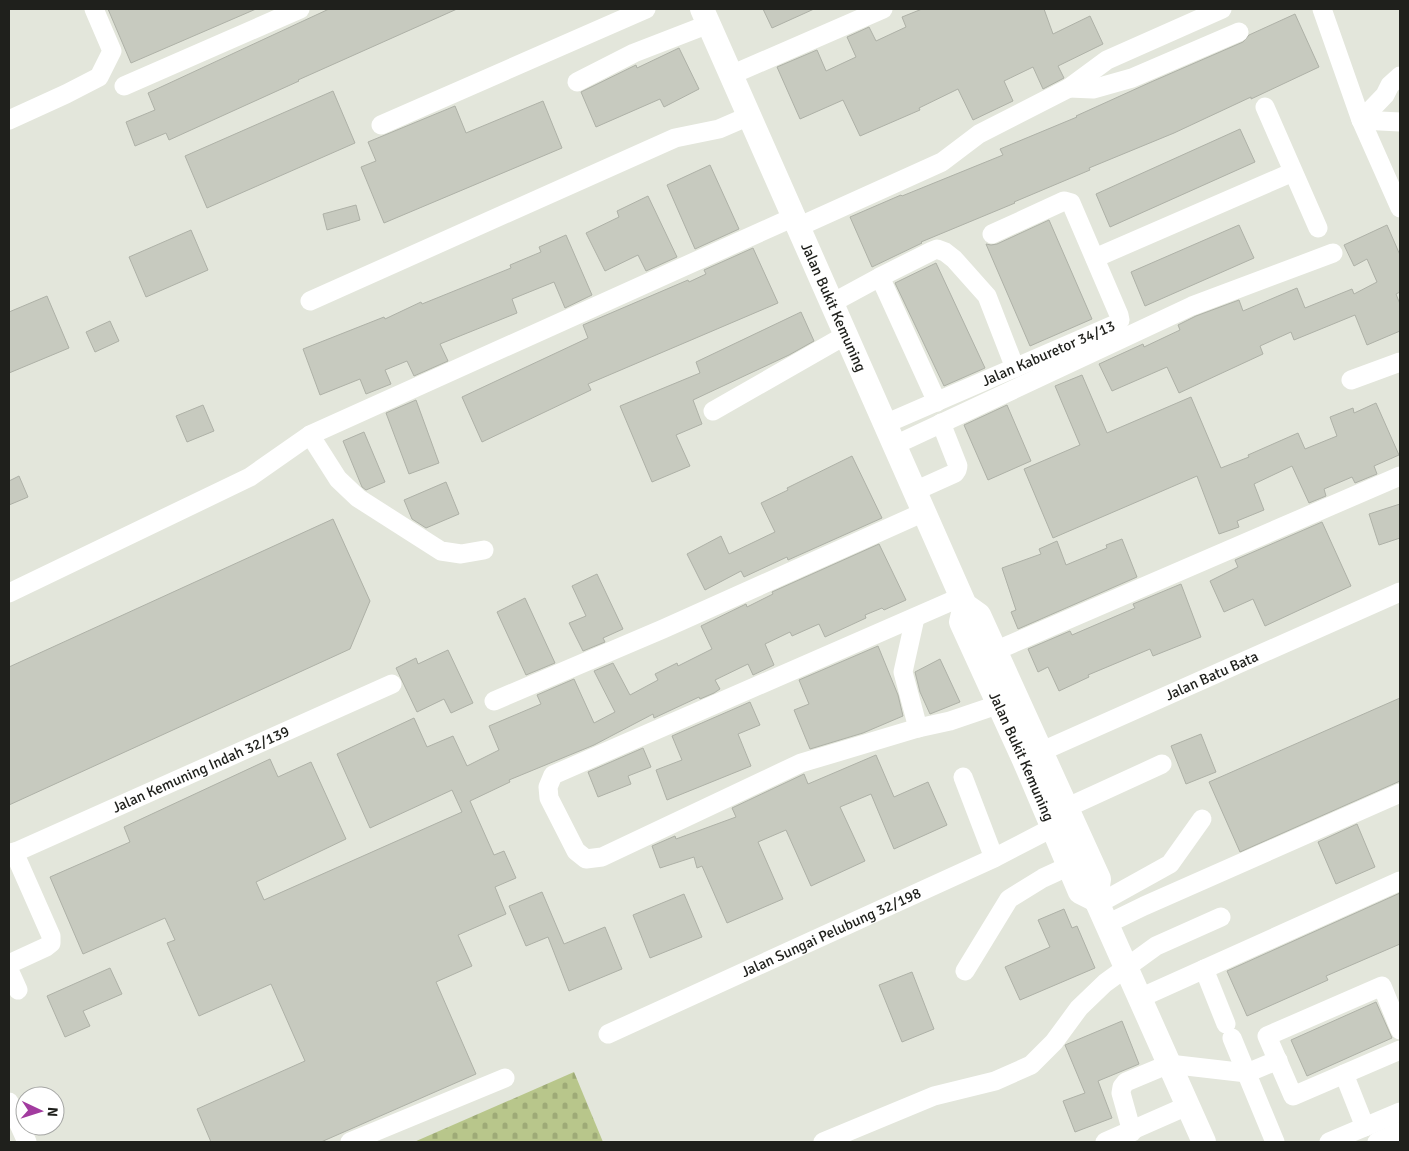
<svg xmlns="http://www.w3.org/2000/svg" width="1409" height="1151" viewBox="0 0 1409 1151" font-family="Signika,sans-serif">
	<defs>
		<pattern id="cemetery-stones" width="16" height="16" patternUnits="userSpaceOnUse" patternTransform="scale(1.25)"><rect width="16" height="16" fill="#b8c68b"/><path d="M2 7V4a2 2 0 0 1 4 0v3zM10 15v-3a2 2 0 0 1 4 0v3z" fill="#9eaa77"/></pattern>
	</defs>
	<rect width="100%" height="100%" fill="#e3e6db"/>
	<path fill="url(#cemetery-stones)" d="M 574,1072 L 603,1142 L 414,1142 Z"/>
	<path fill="#c7cabf" stroke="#aeb1a7" d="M 108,9 L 256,9 L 131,63 Z
		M 329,9 L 457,9 L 298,80 L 299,81 L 169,140 L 166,133 L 135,146 L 126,122 L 155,110 L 148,93 Z
		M 763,9 L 814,9 L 772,28 Z
		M 922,9 L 1044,9 L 1053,34 L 1090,16 L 1103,44 L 1058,66 L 1064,78 L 1043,89 L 1033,67 L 1004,81 L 1013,101 L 973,120 L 958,89 L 919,108 L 920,110 L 860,136 L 843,100 L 800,119 L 777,67 L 817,50 L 826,71 L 856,57 L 847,37 L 869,27 L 876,41 L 906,27 L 902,17 Z
		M 1295,14 L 1319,67 L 1251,99 L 1251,97 L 1174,133 L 1089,168 L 1090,170 L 1014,202 L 1015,203 L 921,242 L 922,243 L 872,267 L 850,217 L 901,195 L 902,196 L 1003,155 L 1000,149 L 1077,117 L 1076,116 L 1151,82 L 1243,42 L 1249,35 Z
		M 679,48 L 699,89 L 664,107 L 660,99 L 596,127 L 581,92 L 636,65 L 637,68 Z
		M 333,91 L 355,143 L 207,208 L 185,156 Z
		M 543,101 L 562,148 L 384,223 L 361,167 L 376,161 L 368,142 L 455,106 L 466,133 Z
		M 1240,129 L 1255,162 L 1110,227 L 1096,194 Z
		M 710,165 L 739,229 L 695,249 L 667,185 Z
		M 648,196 L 677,257 L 646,271 L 638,255 L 605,271 L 586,233 L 619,217 L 617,211 Z
		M 356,205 L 360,220 L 327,230 L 323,214 Z
		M 1049,220 L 1092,319 L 1030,346 L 986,244 L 991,245 L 997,244 Z
		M 1239,225 L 1254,258 L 1145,306 L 1131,272 Z
		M 1387,225 L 1400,255 L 1400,292 L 1396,294 L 1400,304 L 1400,331 L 1367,345 L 1355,315 L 1294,340 L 1291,332 L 1260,346 L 1263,354 L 1179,393 L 1167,367 L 1112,391 L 1099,364 L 1143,344 L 1144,347 L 1180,330 L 1178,325 L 1196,316 L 1239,300 L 1243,311 L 1297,288 L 1305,308 L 1352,289 L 1354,294 L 1377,282 L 1367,259 L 1354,266 L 1344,245 Z
		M 191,230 L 208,270 L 146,297 L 129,257 Z
		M 566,235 L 592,295 L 565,308 L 554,282 L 512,299 L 517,313 L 440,344 L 448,361 L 414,376 L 407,361 L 385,370 L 391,384 L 366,394 L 360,379 L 320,395 L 303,349 L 384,317 L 385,319 L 421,302 L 422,304 L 511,268 L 510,265 L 541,252 L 539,247 Z
		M 753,248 L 778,303 L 588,384 L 591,390 L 482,442 L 462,397 L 588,338 L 583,325 L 688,280 L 689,282 L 706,274 L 704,270 Z
		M 936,263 L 985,368 L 944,386 L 895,283 Z
		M 47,296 L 69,348 L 9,373 L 9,312 Z
		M 801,312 L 814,341 L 789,355 L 693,400 L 702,424 L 676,435 L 690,466 L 652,482 L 620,406 L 700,373 L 696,362 Z
		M 110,321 L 119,341 L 95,352 L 86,332 Z
		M 1082,375 L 1107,433 L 1191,397 L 1221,468 L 1249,457 L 1248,455 L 1298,433 L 1305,449 L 1337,436 L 1330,417 L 1353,408 L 1354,413 L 1376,403 L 1399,455 L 1374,466 L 1377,474 L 1355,483 L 1352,477 L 1324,489 L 1326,496 L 1309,503 L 1292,466 L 1254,484 L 1264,510 L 1237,521 L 1239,527 L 1219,534 L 1197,476 L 1053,538 L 1024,469 L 1080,445 L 1055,386 Z
		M 416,400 L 439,463 L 409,474 L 386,413 Z
		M 203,405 L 214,431 L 187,442 L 176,416 Z
		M 1007,405 L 1031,461 L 988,480 L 964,425 Z
		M 364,432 L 385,482 L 366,490 L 362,487 L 343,441 Z
		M 852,456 L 882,518 L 788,560 L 787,557 L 744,577 L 741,571 L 705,590 L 687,554 L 721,536 L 729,554 L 775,532 L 761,503 L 788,490 L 787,488 Z
		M 19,476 L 28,497 L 9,505 L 9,481 Z
		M 446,482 L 459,514 L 426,528 L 412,519 L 404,500 Z
		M 1400,504 L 1400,538 L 1379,545 L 1369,514 Z
		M 333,519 L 370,601 L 350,649 L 9,805 L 9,667 Z
		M 1322,522 L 1351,586 L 1265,626 L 1253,599 L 1224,612 L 1210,581 L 1238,567 L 1235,560 Z
		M 1122,539 L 1137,577 L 1018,629 L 1011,612 L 1016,610 L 1002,568 L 1041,554 L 1039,549 L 1057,541 L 1066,565 L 1107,548 L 1106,545 Z
		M 879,544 L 906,600 L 884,610 L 882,608 L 865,615 L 866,618 L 825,637 L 819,624 L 792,636 L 790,632 L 765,644 L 774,665 L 753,675 L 748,664 L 715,680 L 720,689 L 714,693 L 700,699 L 699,697 L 654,718 L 653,714 L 594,745 L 509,780 L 510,782 L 470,801 L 494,855 L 504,851 L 516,878 L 495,887 L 506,914 L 458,935 L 472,966 L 436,982 L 476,1074 L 321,1142 L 211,1142 L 197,1109 L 305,1061 L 271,984 L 199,1016 L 167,943 L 175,940 L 165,918 L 83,954 L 50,877 L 130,842 L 124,827 L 270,759 L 278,777 L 311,762 L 346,839 L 256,882 L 264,900 L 462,812 L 452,790 L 370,828 L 337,754 L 414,718 L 427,747 L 453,736 L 467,766 L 499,750 L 489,726 L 541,704 L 537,695 L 574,679 L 594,723 L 615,712 L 594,671 L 613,663 L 630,695 L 658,680 L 655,674 L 677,663 L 678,666 L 712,649 L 701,626 L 746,604 L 747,607 L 773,594 L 772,592 Z
		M 597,574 L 623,629 L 603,638 L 605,642 L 583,651 L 569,623 L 586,616 L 572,586 Z
		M 1181,584 L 1201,637 L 1153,656 L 1150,649 L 1088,675 L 1089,677 L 1059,691 L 1048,667 L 1038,672 L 1028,649 L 1070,631 L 1072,635 L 1135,608 L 1133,604 Z
		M 525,598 L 555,663 L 526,675 L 497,612 Z
		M 878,646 L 898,695 L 903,716 L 863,733 L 810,749 L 794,710 L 809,704 L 799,680 Z
		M 448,650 L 473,703 L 451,713 L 444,699 L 417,712 L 396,668 L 416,658 L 418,664 Z
		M 940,659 L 960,702 L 930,714 L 920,692 L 915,672 Z
		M 1400,698 L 1400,781 L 1240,852 L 1209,782 Z
		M 750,702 L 760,725 L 738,734 L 751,766 L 667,800 L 656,770 L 682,760 L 672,736 Z
		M 1201,734 L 1216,772 L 1186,784 L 1171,746 Z
		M 643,748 L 651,767 L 628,776 L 631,784 L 598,797 L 588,772 Z
		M 876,755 L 894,797 L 928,782 L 947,825 L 894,849 L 871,794 L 840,807 L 865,861 L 811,886 L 786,830 L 758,842 L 783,899 L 727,923 L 702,866 L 697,868 L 694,857 L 660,868 L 652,846 L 675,836 L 676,839 L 736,817 L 732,808 L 804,774 L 808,784 Z
		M 1357,824 L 1375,867 L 1336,884 L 1318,842 Z
		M 542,892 L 564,944 L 605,927 L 622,969 L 569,991 L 548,937 L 526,946 L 509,906 Z
		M 1400,893 L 1400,944 L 1326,976 L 1328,980 L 1247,1016 L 1227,971 Z
		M 684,894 L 702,937 L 650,958 L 633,915 Z
		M 1064,909 L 1072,928 L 1077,926 L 1095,968 L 1020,1000 L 1005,967 L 1050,947 L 1038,920 Z
		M 110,968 L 122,994 L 83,1011 L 90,1026 L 65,1037 L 47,996 Z
		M 912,972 L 934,1029 L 902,1042 L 879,985 Z
		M 1376,1002 L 1392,1038 L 1307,1076 L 1291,1040 Z
		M 1122,1021 L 1139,1064 L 1098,1081 L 1112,1118 L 1075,1132 L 1063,1101 L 1085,1093 L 1065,1045 Z"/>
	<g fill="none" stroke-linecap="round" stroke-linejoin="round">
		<g stroke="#fff" stroke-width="19">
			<path d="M 1322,9 L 1361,120 L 1400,208"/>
			<path d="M 731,75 L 883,9"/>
			<path d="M 577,82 L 634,53 L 709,24"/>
			<path d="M 124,86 L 300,9"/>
			<path d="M 1069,88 L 1093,89 L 1132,78 L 1239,32"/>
			<path d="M 1265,107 L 1318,228"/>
			<path d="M 9,120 L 66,94 L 99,77 L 112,51 L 94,9"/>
			<path d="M 1361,120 L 1385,95 L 1390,85 L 1400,76"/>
			<path d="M 1361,120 L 1400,122"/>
			<path d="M 381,125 L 646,9"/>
			<path d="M 798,227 L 942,162 L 979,134 L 1069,88 L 1107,60 L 1222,9"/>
			<path d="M 1095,258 L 1293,172"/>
			<path d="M 880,277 L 932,251 L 937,249 L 945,252 L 954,259 L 987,296 L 1015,368"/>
			<path d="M 310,301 L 675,138 L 719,129 L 749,116"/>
			<path d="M 832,303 L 880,277 L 937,402"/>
			<path d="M 1351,380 L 1400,362"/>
			<path d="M 713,411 L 846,335"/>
			<path id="s1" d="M 885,424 L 1116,324 L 1120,320 L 1119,315 L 1071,203 L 1064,201 L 992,234"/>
			<path d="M 310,435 L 338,479 L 358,498 L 441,551 L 461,554 L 484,550"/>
			<path d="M 895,445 L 1192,306 L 1333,253"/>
			<path d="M 915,491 L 955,473 L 957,470 L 958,466 L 941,423"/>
			<path d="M 9,593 L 250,477 L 310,435 L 794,217"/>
			<path d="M 961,597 L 553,775 L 548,787 L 549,798 L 576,851 L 586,859 L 602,857 L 801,763 L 918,728 L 950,721 L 997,705"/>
			<path d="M 915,618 L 903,672 L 918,728"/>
			<path d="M 995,651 L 1400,476"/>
			<path d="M 494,701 L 663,629 L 924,512"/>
			<path id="s2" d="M 1029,757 L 1400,592"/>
			<path d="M 963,777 L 994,858"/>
			<path d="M 1066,808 L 1162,764"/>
			<path id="s3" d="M 9,855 L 392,684"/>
			<path d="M 1098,904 L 1170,864 L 1202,819"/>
			<path d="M 1107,924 L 1144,906 L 1400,793"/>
			<path d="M 9,964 L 46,947 L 51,943 L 51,936 L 14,852"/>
			<path d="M 1204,969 L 1226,1024"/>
			<path d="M 9,970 L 18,990"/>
			<path d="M 965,971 L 1009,899 L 1043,878 L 1069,866"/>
			<path d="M 1140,998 L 1400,881"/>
			<path d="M 1400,1030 L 1382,986 L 1267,1036 L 1293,1096 L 1400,1050"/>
			<path id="s4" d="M 608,1034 L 994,858 L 1052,828"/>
			<path d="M 1232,1038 L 1275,1142"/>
			<path d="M 1344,1074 L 1365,1127"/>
			<path d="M 9,1102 L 27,1142"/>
			<path d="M 1132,1132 L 1121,1093 L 1122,1087 L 1126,1082 L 1169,1064 L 1247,1073 L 1278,1060"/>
			<path d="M 350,1142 L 505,1078"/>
			<path d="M 823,1142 L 934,1096 L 995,1081 L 1031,1065 L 1054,1042 L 1079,1008 L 1105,983 L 1156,946 L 1221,917"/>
			<path d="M 1105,1142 L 1187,1106"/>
			<path d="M 1329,1142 L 1400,1112"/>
			<path d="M 1377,1142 L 1400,1132"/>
		</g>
		<g stroke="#fff" stroke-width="24">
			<path id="s5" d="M 702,9 L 965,605 L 979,615 L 1099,879 L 1096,900 L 1204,1142"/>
			<path id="s6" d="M 965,605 L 961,622 L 1024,760 L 1080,892 L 1096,900"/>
		</g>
	</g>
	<g text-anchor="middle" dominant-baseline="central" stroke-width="4.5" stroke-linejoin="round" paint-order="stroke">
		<g font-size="15" fill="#1f201c" stroke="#fff">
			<text stroke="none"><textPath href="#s5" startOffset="326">Jalan Bukit Kemuning</textPath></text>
			<text stroke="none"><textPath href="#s1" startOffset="178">Jalan Kaburetor 34/13</textPath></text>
			<text stroke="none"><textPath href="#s2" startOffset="200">Jalan Batu Bata</textPath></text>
			<text stroke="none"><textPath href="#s6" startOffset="165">Jalan Bukit Kemuning</textPath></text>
			<text stroke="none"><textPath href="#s3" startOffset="210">Jalan Kemuning Indah 32/139</textPath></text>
			<text stroke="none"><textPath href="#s4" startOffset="245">Jalan Sungai Pelubung 32/198</textPath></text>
		</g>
	</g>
	<rect width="1409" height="1151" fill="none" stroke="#1f201c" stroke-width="20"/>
	<g transform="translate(40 1111) rotate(94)"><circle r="24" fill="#ffffff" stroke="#a5a6a4"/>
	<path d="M0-4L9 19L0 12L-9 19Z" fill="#a23b9f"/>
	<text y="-8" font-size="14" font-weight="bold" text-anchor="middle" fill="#1f201c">N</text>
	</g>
</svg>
